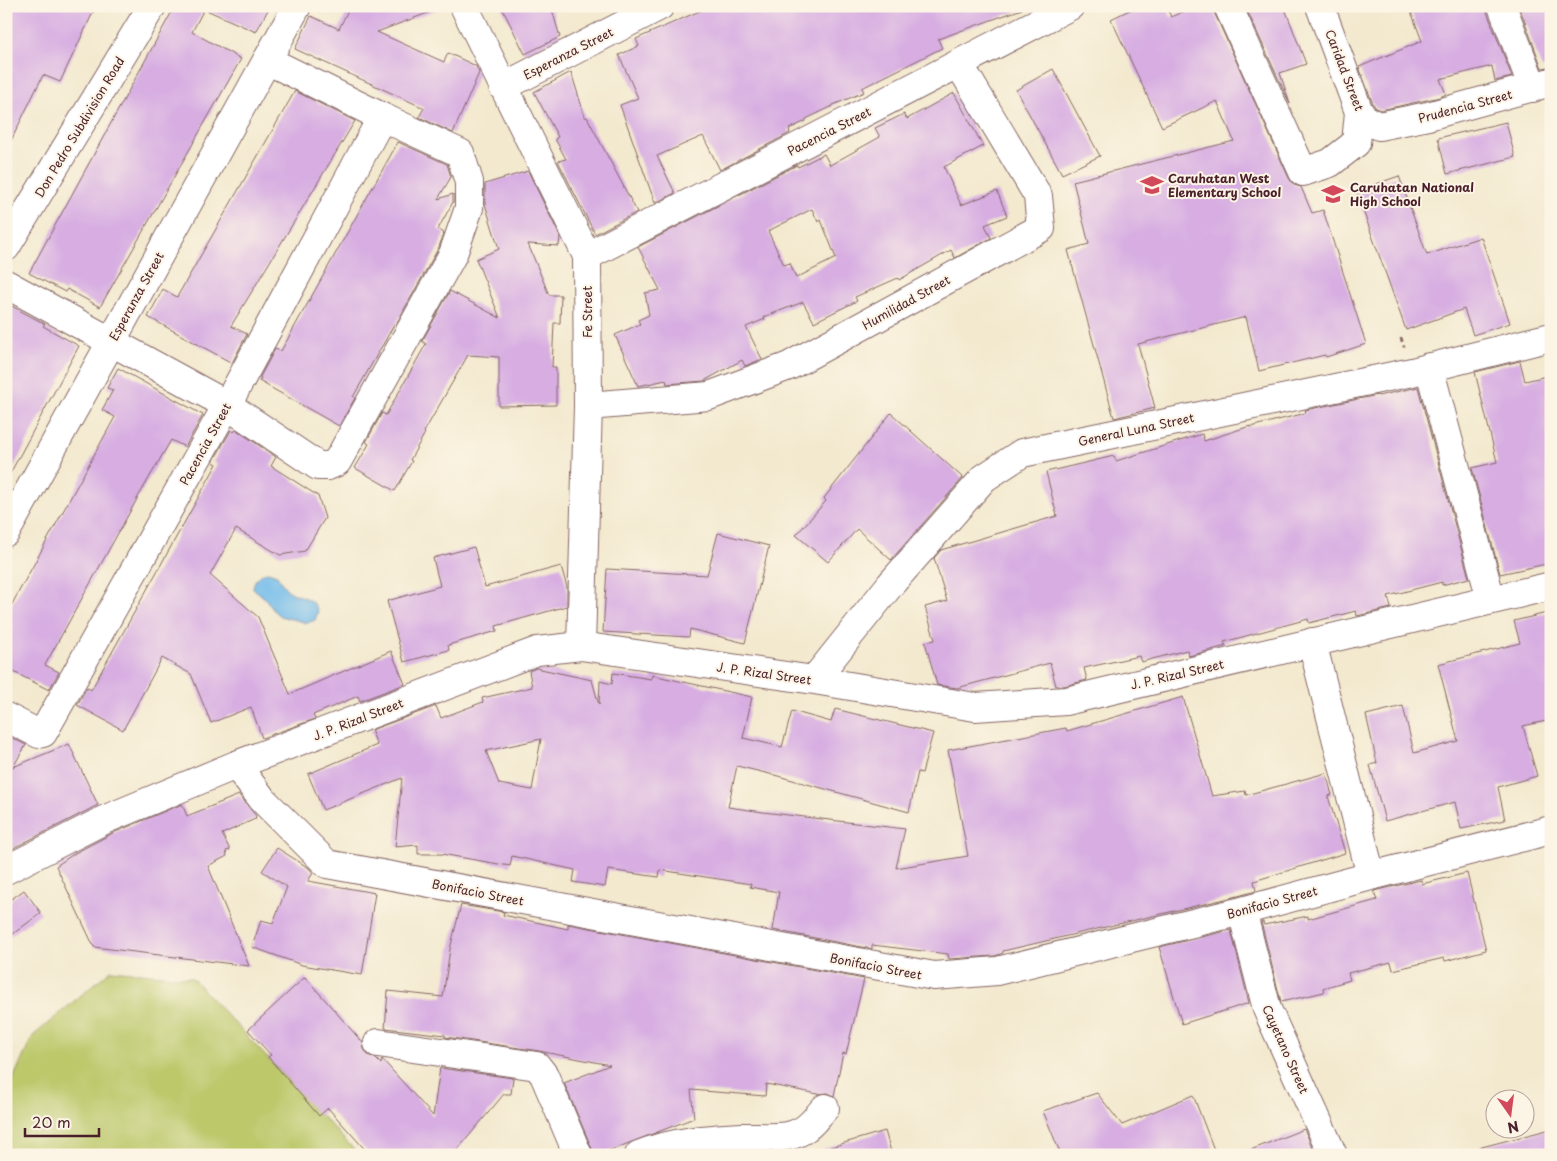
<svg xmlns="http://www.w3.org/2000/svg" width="1557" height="1161" viewBox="0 0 1557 1161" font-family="'Playpen Sans',sans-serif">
	<rect width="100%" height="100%" fill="#fcf5e5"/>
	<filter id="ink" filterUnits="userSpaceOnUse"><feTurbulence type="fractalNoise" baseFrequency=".02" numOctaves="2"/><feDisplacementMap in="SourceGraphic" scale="10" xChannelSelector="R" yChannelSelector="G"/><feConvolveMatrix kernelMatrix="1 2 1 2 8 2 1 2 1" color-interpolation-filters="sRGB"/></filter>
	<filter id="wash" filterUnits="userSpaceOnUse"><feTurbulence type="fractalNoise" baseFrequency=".0096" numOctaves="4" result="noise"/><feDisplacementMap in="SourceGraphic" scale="20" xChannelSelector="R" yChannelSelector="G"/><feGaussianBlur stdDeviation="1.12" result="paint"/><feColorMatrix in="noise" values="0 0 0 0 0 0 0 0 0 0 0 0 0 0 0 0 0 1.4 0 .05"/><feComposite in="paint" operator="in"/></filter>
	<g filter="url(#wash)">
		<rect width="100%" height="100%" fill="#f3e9cf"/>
		<path fill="#bcc86a" stroke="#83744a" d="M 111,970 L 192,978 L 359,1155 L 6,1155 L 6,1094 L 33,1036 Z"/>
		<path fill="#71bbea" stroke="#5e6d8a" d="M 268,572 L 277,575 C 280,581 284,587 289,591 C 300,598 313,597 318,611 L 315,620 L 307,623 L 280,616 L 275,612 L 265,598 L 253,588 C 254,579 259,574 268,572 Z"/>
		<g id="blocks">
			<path fill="#d7ade2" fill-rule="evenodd" d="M 6,6 L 96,6 L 60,82 L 43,75 L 6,151 Z
				M 175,6 L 270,6 L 256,32 L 204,9 L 192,32 L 241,59 L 100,307 L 67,289 L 65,292 L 29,273 Z
				M 350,6 L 441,6 L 441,8 L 377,32 L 444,62 L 448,53 L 476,66 L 479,73 L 453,133 L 419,117 L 424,108 L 295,49 L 311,16 L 339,29 Z
				M 501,6 L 551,6 L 560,37 L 525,54 Z
				M 711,6 L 1021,6 L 1022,9 L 938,39 L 942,48 L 862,88 L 864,92 L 833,105 L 833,106 L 806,119 L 806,121 L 789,129 L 790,133 L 720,170 L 703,136 L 657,156 L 675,193 L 655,203 L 620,105 L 638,98 L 619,55 L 639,46 L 636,39 Z
				M 1138,6 L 1166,6 L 1171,17 L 1195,6 L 1213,6 L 1214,12 L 1289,178 L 1294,185 L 1301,187 L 1312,213 L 1323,210 L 1366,344 L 1326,357 L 1325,355 L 1259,371 L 1246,317 L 1138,344 L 1155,408 L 1114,418 L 1068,250 L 1089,244 L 1073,181 L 1234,141 L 1217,101 L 1162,127 L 1111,19 Z
				M 1245,6 L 1284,6 L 1306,64 L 1280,73 L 1290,104 Z
				M 1409,6 L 1487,6 L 1487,12 L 1512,77 L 1495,81 L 1492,66 L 1440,79 L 1446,94 L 1440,97 L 1381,110 L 1376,108 L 1373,104 L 1359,67 L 1422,41 Z
				M 1519,6 L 1551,6 L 1551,67 L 1542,68 Z
				M 1053,69 L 1100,156 L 1062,174 L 1016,90 Z
				M 571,72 L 585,117 L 587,117 L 637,212 L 595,234 L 558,161 L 566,159 L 555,139 L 558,137 L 534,92 Z
				M 295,91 L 355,121 L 231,326 L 247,334 L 232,363 L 148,317 L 163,289 L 177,297 Z
				M 954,93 L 983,146 L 944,167 L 961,205 L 997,191 L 1007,216 L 985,225 L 991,238 L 955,258 L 951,250 L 899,280 L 898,278 L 855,297 L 857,301 L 814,322 L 803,302 L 764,317 L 765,319 L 746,327 L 762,359 L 745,366 L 742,360 L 704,381 L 667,384 L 666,380 L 638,386 L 615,335 L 640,324 L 638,320 L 649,315 L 645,293 L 660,290 L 638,247 L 797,165 L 798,167 L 824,154 L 830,165 L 880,137 L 875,128 L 904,114 L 907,119 ZM 812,209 L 818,222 L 821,220 L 836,258 L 796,278 L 790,263 L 784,265 L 768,231 Z
				M 1506,122 L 1515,157 L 1447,174 L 1438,138 Z
				M 398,142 L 447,164 L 451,177 L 438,199 L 453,194 L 453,202 L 438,229 L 444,233 L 439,247 L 395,326 L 394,325 L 353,397 L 355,398 L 339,426 L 259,381 L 261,378 L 260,377 L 275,349 L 281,351 Z
				M 528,171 L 560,236 L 559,246 L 528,244 L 549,295 L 561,295 L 560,323 L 554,323 L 552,367 L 556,367 L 556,405 L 499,406 L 499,357 L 468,355 L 424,432 L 425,433 L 410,460 L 412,461 L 395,491 L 355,468 L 369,444 L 366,442 L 382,413 L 386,415 L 426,344 L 422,341 L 450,291 L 500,318 L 476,259 L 499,249 L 485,204 L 485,184 Z
				M 1399,176 L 1427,255 L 1481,237 L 1510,323 L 1473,335 L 1464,309 L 1406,330 L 1356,191 Z
				M 6,303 L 45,324 L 43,326 L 79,346 L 6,481 Z
				M 1520,361 L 1525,381 L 1551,375 L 1551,563 L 1500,574 L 1472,468 L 1497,462 L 1475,372 Z
				M 118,368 L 203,415 L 185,447 L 171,440 L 137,499 L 45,665 L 59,672 L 49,690 L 6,668 L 6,615 L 115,417 L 102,410 L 113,390 L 107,388 Z
				M 1418,387 L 1469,578 L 1442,585 L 1442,582 L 1388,596 L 1391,608 L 1357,616 L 1356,611 L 1309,623 L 1308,619 L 1224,642 L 1226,646 L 1189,656 L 1187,650 L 1141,662 L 1139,656 L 1084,668 L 1087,680 L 1064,686 L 1056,686 L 1050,663 L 957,688 L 937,685 L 925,642 L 935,640 L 925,607 L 947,601 L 934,558 L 941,550 L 1057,516 L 1046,472 L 1114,456 L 1116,461 L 1202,434 L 1204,441 L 1250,426 L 1250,427 L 1306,413 L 1305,410 L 1378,395 L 1378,396 Z
				M 891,413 L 963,478 L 891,560 L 857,529 L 828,562 L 796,535 L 826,501 L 824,498 Z
				M 231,430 L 234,432 L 236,430 L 238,431 L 276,457 L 271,466 L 318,496 L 325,518 L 305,551 L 280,555 L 236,529 L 210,575 L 258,617 L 290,694 L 391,651 L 405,684 L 360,701 L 358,696 L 313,715 L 315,719 L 262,738 L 251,707 L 211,723 L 191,674 L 162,658 L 123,730 L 77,705 L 87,687 L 91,690 L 217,464 L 213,462 Z
				M 718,533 L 769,546 L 745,643 L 690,629 L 689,637 L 603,632 L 607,569 L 707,575 Z
				M 474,547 L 485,587 L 561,566 L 567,587 L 567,606 L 496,626 L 497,631 L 448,645 L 449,650 L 404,662 L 387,601 L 440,586 L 433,558 Z
				M 1551,612 L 1551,720 L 1523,726 L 1537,776 L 1498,787 L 1505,820 L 1461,829 L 1455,802 L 1385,821 L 1370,765 L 1377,763 L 1366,715 L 1403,706 L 1414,753 L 1458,741 L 1438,664 L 1520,643 L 1514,621 Z
				M 536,668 L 592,680 L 599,705 L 600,681 L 612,684 L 613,673 L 651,679 L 652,675 L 752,697 L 743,738 L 782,747 L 792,711 L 831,722 L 835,709 L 933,733 L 922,773 L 918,772 L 909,812 L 778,776 L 737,766 L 728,807 L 763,812 L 905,829 L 896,868 L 968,856 L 948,750 L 1066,728 L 1067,731 L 1183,697 L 1212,796 L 1245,791 L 1246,795 L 1326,773 L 1332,795 L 1328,796 L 1345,853 L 1254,881 L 1256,891 L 1238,896 L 1003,951 L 1003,953 L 995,956 L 949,959 L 948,954 L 872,945 L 872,949 L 773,930 L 779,892 L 750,887 L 751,884 L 660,870 L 659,877 L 608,870 L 605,887 L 573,882 L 575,870 L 512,856 L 510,866 L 441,854 L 418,854 L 418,845 L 395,847 L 402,778 L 323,810 L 308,774 L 377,745 L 371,730 L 436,706 L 441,718 L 483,702 L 482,698 L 532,687 L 529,671 ZM 541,739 L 532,790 L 499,784 L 486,751 Z
				M 6,735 L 26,745 L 13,767 L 69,744 L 98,805 L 6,852 Z
				M 239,795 L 256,816 L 255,819 L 222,834 L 230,850 L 226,851 L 227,856 L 208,866 L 249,966 L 94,947 L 56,866 L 75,853 L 113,833 L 182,804 L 187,816 Z
				M 277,848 L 309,868 L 313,873 L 308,881 L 375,893 L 362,975 L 302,965 L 252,947 L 261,920 L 273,923 L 287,887 L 262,871 Z
				M 1467,873 L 1486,950 L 1445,961 L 1444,958 L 1393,970 L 1391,962 L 1348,973 L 1350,980 L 1323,988 L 1324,992 L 1281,1002 L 1261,922 L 1263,922 L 1264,925 L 1308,916 L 1308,919 L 1377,900 L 1374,891 L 1421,880 L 1422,884 Z
				M 24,890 L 41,913 L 6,939 L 6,903 Z
				M 461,905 L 504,912 L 503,915 L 568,929 L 568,924 L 864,979 L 846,1054 L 843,1053 L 834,1096 L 828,1093 L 818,1094 L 766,1084 L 765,1096 L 691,1090 L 694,1118 L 598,1155 L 593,1155 L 592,1149 L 564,1083 L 610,1065 L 539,1051 L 445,1037 L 445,1035 L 385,1028 L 388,991 L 443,997 L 450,949 Z
				M 1231,930 L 1249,1003 L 1182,1024 L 1159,947 Z
				M 305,977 L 363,1043 L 364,1049 L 368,1055 L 376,1059 L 381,1064 L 382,1059 L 433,1116 L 440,1068 L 513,1078 L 511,1094 L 504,1094 L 453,1155 L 370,1155 L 328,1108 L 319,1116 L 268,1057 L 271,1055 L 248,1030 Z
				M 1097,1093 L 1122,1125 L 1193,1095 L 1216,1155 L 1061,1155 L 1043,1111 Z
				M 1304,1129 L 1316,1155 L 1243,1155 L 1243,1153 Z
				M 1551,1129 L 1551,1149 L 1540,1152 L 1541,1155 L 1479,1155 L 1478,1148 Z
				M 885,1131 L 892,1155 L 825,1155 L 824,1149 Z"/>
		</g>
	</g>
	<g filter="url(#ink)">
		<use href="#blocks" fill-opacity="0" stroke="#856664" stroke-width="1"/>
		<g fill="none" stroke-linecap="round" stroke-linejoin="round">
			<defs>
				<path id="minor" d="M 464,6 L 587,256 L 588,406 L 581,646
					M 1228,6 L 1303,172 L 1330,163 L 1356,143 L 1359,112
					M 1320,6 L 1359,112 L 1367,121 L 1379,126 L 1428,116 L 1551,82
					M 1502,6 L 1533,88
					M 503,87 L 660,6
					M 6,247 L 152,6
					M 587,256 L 1070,6
					M 6,284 L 227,405 L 318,466 L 328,466 L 337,462 L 453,254 L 469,208 L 469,182 L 460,153 L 382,117 L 267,60
					M 1429,367 L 1491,600
					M 588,406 L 709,396 L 789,366 L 1041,228 L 1038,196 L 959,64
					M 6,532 L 297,6
					M 1312,642 L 1371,876
					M 814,680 L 890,585 L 984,478 L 1022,453 L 1412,372 L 1551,337
					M 6,717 L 39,734 L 43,733 L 227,405 L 382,117
					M 236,765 L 263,800 L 327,864 L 934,976 L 997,971 L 1242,911 L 1371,876 L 1551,830
					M 6,870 L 106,819 L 236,765 L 537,651 L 581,646 L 814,680 L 975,707 L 1066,701 L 1551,586
					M 1242,911 L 1267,1009 L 1333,1155
					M 378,1043 L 537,1066 L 544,1075 L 578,1155
					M 639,1155 C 672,1141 707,1139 742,1137 C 761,1136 786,1141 803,1130 C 812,1125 818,1115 825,1108"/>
			</defs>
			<use href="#minor" stroke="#856664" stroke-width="30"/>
			<path stroke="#856664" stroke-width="3" stroke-dasharray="4 4" stroke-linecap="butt" d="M 1401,338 L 1404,347"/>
			<use href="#minor" stroke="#fff" stroke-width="28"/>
		</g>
	</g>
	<defs>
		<symbol id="school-bare" viewBox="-9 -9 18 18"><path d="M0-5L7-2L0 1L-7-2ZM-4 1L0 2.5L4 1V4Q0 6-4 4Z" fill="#d1495b" stroke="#fcf5e5" stroke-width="2.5" paint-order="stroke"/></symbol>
	</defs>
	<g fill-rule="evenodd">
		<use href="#school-bare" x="1136" y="169" width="32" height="32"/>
		<use href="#school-bare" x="1317" y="178" width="32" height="32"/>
	</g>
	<g text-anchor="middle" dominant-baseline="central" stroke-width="4" stroke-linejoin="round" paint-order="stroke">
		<g font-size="12" fill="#4a1f2b" stroke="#fcf5e5">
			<text transform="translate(568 53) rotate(-27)">Esperanza Street</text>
			<text transform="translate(1345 70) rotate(69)">Caridad Street</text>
			<text transform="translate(1465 106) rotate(-15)">Prudencia Street</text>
			<text transform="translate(79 127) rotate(-59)">Don Pedro Subdivision Road</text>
			<text transform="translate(829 131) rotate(-27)">Pacencia Street</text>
			<text transform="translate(136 296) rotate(-61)">Esperanza Street</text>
			<text transform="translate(906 302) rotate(-29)">Humilidad Street</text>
			<text transform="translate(587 312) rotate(-90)">Fe Street</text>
			<text transform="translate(1136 429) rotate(-12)">General Luna Street</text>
			<text transform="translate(205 444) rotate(-61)">Pacencia Street</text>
			<text transform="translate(764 673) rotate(8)">J. P. Rizal Street</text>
			<text transform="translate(1177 674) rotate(-13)">J. P. Rizal Street</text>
			<text transform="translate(358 719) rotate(-21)">J. P. Rizal Street</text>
			<text transform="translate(478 892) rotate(11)">Bonifacio Street</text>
			<text transform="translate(1272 902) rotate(-15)">Bonifacio Street</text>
			<text transform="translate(876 966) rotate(11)">Bonifacio Street</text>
			<text transform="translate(1286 1049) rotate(66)">Cayetano Street</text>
		</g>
		<g font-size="12" font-weight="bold" fill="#4a1f2b" stroke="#fcf5e5" text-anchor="start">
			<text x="1168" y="178">Caruhatan West<tspan x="1168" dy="14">Elementary School</tspan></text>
			<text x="1350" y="187">Caruhatan National<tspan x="1350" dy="14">High School</tspan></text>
		</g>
	</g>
	<rect width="1557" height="1161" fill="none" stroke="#fcf5e5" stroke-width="25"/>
	<g transform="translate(1510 1114) rotate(166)"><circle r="24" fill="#fcf5e5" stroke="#b59f9b"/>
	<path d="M0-4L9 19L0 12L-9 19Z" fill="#d1495b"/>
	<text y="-8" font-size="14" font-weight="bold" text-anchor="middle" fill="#4a1f2b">N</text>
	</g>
	<path d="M25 1128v8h74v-8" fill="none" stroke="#4a1f2b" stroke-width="2.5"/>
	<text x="32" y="1128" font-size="15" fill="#4a1f2b" stroke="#fcf5e5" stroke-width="4" paint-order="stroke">20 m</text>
</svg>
